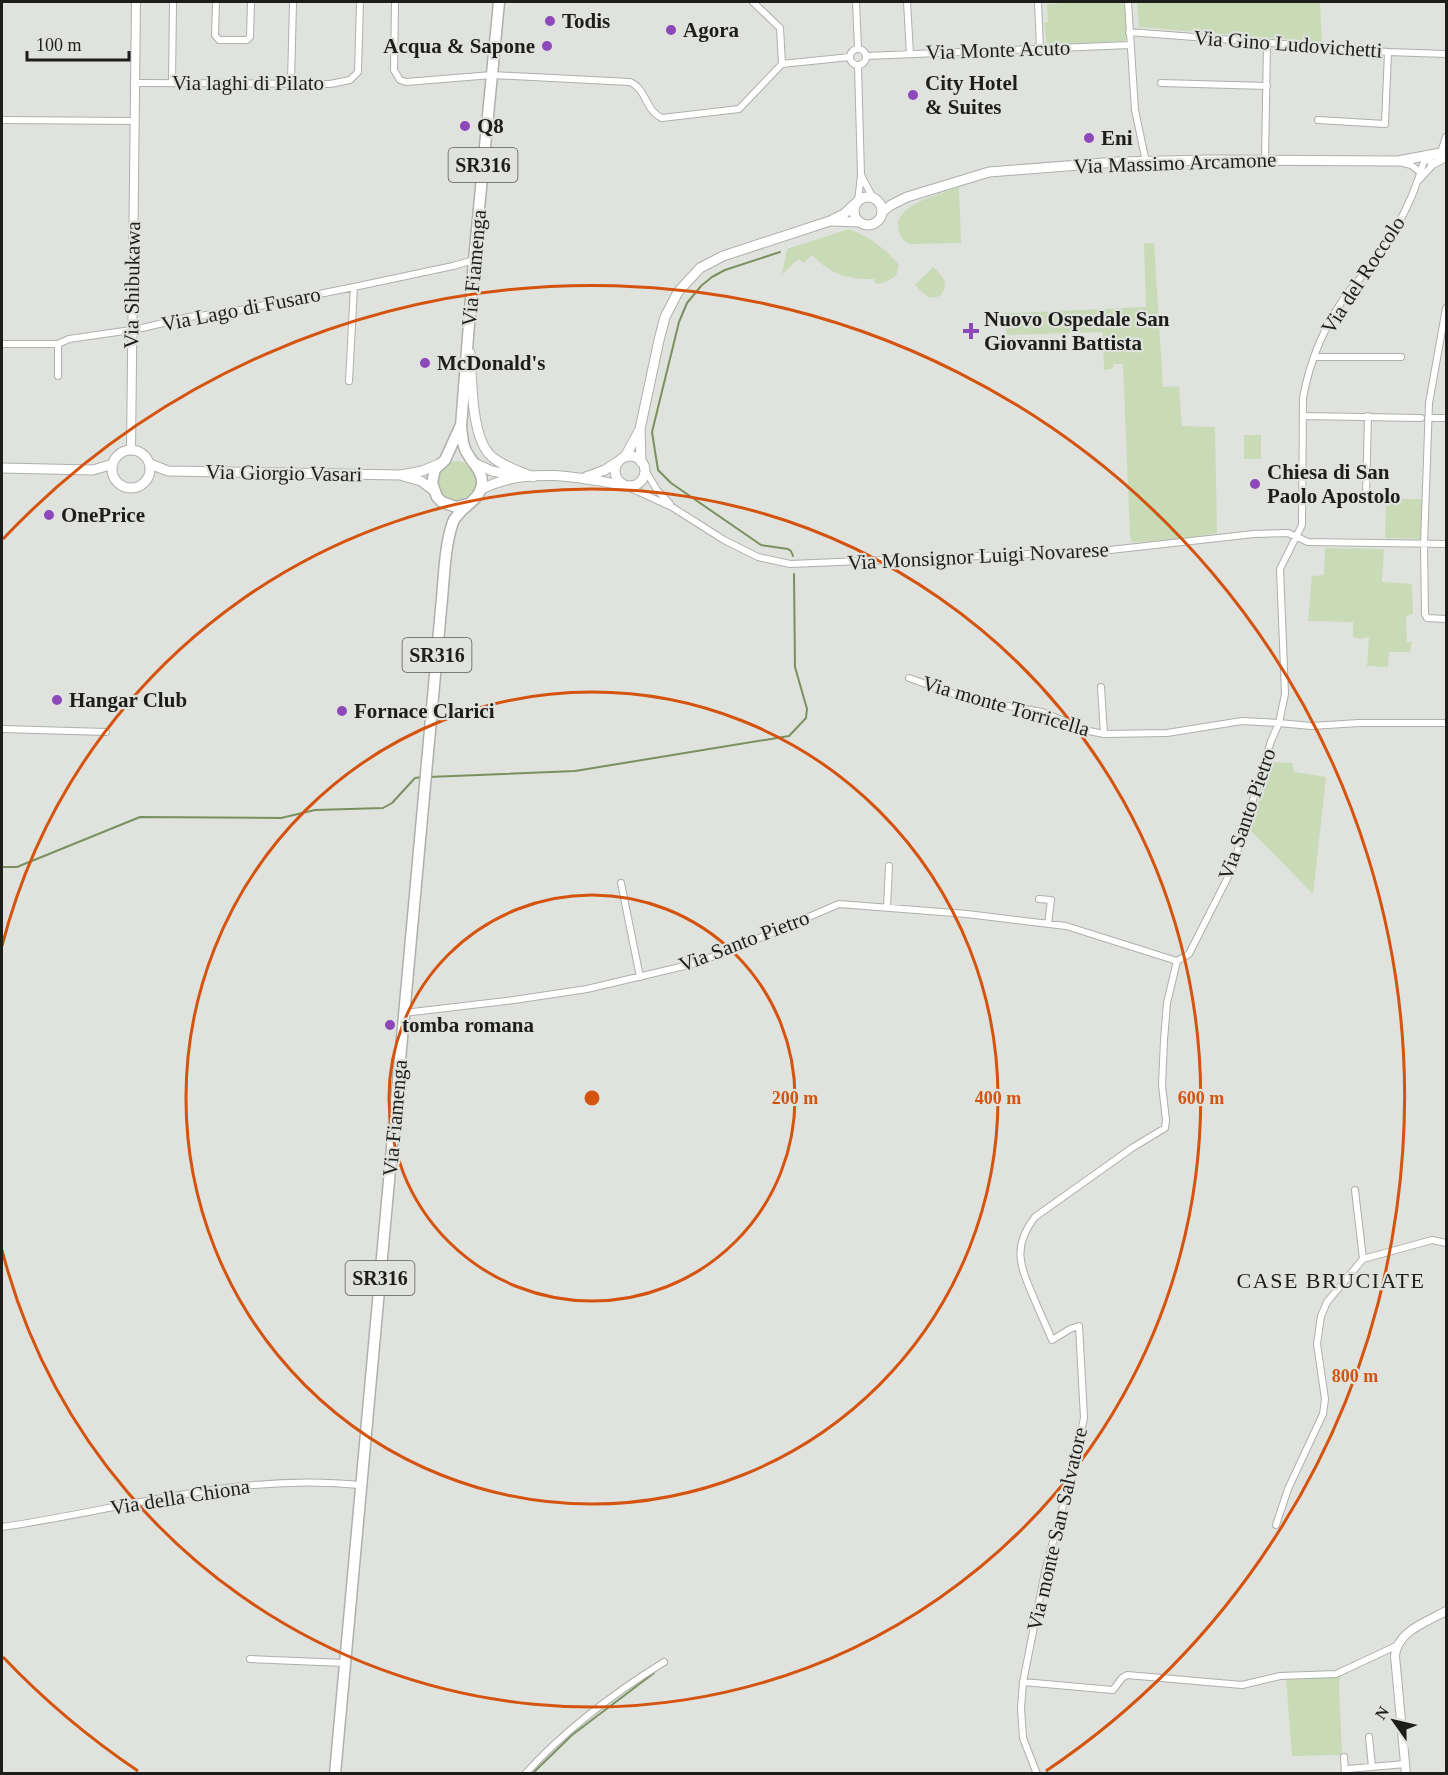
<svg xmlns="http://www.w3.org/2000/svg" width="1448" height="1775" viewBox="0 0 1448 1775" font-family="'Times New Roman',serif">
	<rect width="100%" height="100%" fill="#e0e2dd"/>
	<path fill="#c8dbb6" d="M 1077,2 L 1125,2 L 1127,38 L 1125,41 L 1047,45 L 1044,23 L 1048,22 L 1047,4 Z
		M 1137,2 L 1320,2 L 1322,42 L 1139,27 Z
		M 959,187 L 961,243 L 910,244 C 899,239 898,232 898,221 C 908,200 939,195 959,187 Z
		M 849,229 C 868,236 885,248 899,265 L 896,276 L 886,282 L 876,284 L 874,279 C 849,280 830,274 812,255 L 803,263 L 799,259 L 782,274 L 787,249 Z
		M 1144,243 L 1154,243 L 1163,387 L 1179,386 L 1182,426 L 1215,427 L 1217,533 L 1171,541 L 1132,542 L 1130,535 L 1123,364 L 1114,364 L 1112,369 L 1104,370 L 1103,332 L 1007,335 L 1005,325 L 1001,321 L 998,324 L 986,322 L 993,314 L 1146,307 Z
		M 933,267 C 942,276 950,283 941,295 C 929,302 923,293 915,285 Z
		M 1244,435 L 1261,435 L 1261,459 L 1244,459 Z
		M437 481a20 20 0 1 1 40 0a20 20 0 1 1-40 0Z
		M 1397,499 L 1423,499 L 1422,539 L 1385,538 L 1386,501 L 1396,502 Z
		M 1325,548 L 1384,549 L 1382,582 L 1412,584 L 1413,614 L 1406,616 L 1407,642 L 1412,642 L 1410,652 L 1389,652 L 1388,667 L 1367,666 L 1369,637 L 1361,639 L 1353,637 L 1353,622 L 1308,621 L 1312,576 L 1324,575 Z
		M 1271,762 L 1292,763 L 1294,772 L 1326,777 L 1313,894 L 1250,830 Z
		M 1342,1673 L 1339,1684 L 1342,1755 L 1292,1756 L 1286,1678 Z"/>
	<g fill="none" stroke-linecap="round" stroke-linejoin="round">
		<path stroke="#7a915f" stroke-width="2" d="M 780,252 L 725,270 L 712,277 L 701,286 L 687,303 L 679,322 L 652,432 L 658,470 L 671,483 L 761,545 L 788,549 L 791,551 L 793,556
			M 428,777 L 575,771 L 789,736 L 806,718 L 807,709 L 795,667 L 794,574
			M 2,867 L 17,867 L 140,817 L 281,818 L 315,810 L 383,808 L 392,803 L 415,778 L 422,777
			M 532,1774 L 572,1735 L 654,1673"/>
		<defs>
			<path id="minor" d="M 216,2 L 215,35 L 219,40 L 247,40 L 250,37 L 251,2
				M 395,2 L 394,70 L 400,80 L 406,82 L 492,75 L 630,82 C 647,89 645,111 662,118 L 739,109 L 782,64 L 850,57
				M 753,2 L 780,28 L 782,64
				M 856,2 L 858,49
				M 907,2 L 910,54
				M 1038,2 L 1040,48
				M 1128,2 L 1135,110 L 1146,162
				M 1129,32 L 1388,52 L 1446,54
				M850 57a8 8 0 1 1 16 0a8 8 0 1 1-16 0Z
				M 866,56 L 1130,45
				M 858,66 L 861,175 L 858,201
				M 135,83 L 330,84 L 350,80 L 358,72 L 360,2
				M 172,83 L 173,2
				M 291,83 L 293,2
				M 1161,83 L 1267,86
				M 2,120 L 135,121
				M 1318,120 L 1385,124 L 1388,52
				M 1427,157 L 1430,160 L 1431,166 L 1446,158
				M 1265,160 L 1267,43
				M 1399,162 L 1411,165 L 1420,172
				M 861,175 L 873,198
				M 1418,181 L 1439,158 L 1446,137
				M 1446,308 L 1429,403 L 1424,544 L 1425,614 L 1427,618 L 1446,619
				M 2,344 L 58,344 L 69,339 L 138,329 L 188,317 L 225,313 L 354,287 L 453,266 L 474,260
				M 1314,357 L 1401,357
				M 58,376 L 58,344
				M 349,381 L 354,287
				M 1303,416 L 1421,418
				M 1368,416 L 1366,495 L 1372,500 L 1395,501
				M 1428,418 L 1446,418
				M 645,470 L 657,490 L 670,504
				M 626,486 L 672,507 L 724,540 L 758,557 L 790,564 L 1101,551 L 1254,534 L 1288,533 L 1308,542 L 1446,544
				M 909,678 L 968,699 L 1042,712 L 1089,731 L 1104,734 L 1167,733 L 1242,721 L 1279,723 L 1285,694 L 1280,569 L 1302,525 L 1303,398 C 1310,359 1326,322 1350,290 C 1364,273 1382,256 1392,236 C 1401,219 1411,201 1417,182 C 1421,173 1421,165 1427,157
				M 1101,687 L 1104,734
				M 2,729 L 106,732
				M 621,883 L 640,977
				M 1039,899 L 1051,900 L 1048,924
				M 887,907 L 889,866
				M 404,1013 L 514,1000 L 587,989 L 693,964 L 736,948 L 839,904 L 967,914 L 1066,926 L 1177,961 L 1189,954 L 1232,869 L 1271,741 L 1279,723 L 1311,726 L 1359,723 L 1446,723
				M 1355,1190 L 1363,1259
				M 1276,1525 L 1288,1489 L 1323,1414 L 1325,1399 L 1317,1344 L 1321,1316 L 1327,1302 L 1363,1259 L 1432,1240 L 1446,1243
				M 2,1527 C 121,1510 238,1472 360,1485
				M 250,1659 L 344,1663
				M 1023,1682 L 1113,1690 L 1122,1678 L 1127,1675 L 1242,1685 L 1280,1676 L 1336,1674 L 1396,1646
				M 1369,1737 L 1372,1767
				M 1344,1757 L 1345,1774
				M 1348,1769 L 1405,1764
				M 525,1774 C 565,1730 614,1693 664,1662
				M 1037,1774 L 1023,1738 L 1021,1708 L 1023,1682 L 1046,1567 L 1071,1477 L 1084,1418 L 1079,1326 L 1070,1329 L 1052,1340 C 1046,1325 1039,1311 1033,1296 C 1020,1266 1012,1246 1035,1217 L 1132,1148 L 1165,1128 L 1166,1120 L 1162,1085 L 1164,1040 L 1167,1003 L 1177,961"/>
			<path id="tertiary" d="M 131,450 L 136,2
				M 1406,1774 L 1395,1656 C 1397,1631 1427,1622 1446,1611"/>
			<path id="secondary" d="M854 211a14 14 0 1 1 28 0a14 14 0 1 1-28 0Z
				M 882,212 L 891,205 L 907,197 L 989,172 L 1117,162 L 1211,160 L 1398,161 L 1446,152
				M 832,221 L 859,222
				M 470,353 C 472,380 471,437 491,456 C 502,466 519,471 533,477
				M112 469a19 19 0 1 1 38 0a19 19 0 1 1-38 0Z
				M615 471a15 15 0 1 1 30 0a15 15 0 1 1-30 0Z
				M 625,457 L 639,431
				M 472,462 L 492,471 L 516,476
				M 641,462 L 640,429 L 659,340 L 665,317 L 678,292 L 700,268 L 723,256 L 830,221 L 844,214 L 858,201
				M 150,464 L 168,471 L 401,475 L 422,471 L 439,464
				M 2,468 L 93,470 L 113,464
				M 403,476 L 421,481 L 433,490
				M 586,477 L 605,470 L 617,462
				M 480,490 C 524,466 580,477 626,486"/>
			<path id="primary" d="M 460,427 L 445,460 L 435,469 L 432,483 L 437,497 L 442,502 L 456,507 L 468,504
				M 335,1774 L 441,609 C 444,583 444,547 453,522 C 460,506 482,501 482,482 C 482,469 470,461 465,449 C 462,442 462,434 461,426 L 474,260 L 499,2"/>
		</defs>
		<use href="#minor" stroke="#adb0ab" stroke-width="8"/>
		<use href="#tertiary" stroke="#adb0ab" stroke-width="10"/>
		<use href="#secondary" stroke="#adb0ab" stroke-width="11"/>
		<use href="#primary" stroke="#adb0ab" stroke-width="13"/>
		<use href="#minor" stroke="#fff" stroke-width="6"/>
		<use href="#tertiary" stroke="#fff" stroke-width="8"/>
		<use href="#secondary" stroke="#fff" stroke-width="9"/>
		<use href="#primary" stroke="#fff" stroke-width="10"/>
	</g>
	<g fill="none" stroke="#d4530e" stroke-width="3">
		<circle cx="592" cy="1098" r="203"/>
		<circle cx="592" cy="1098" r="406"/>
		<path d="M2 946A609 609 0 1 1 2 1250"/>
		<path d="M138 1771A812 812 0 0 1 3 1657M3 539A812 812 0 1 1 1046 1771"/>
	</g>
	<g fill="#8d48bc" stroke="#e0e2dd" stroke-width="2">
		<circle cx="550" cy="21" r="6"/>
		<circle cx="671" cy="30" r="6"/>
		<circle cx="547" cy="46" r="6"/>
		<circle cx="913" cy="95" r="6"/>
		<circle cx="465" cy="126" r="6"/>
		<circle cx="1089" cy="138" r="6"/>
		<path d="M968 322h6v6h6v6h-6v6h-6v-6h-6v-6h6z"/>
		<circle cx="425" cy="363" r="6"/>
		<circle cx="1255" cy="484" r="6"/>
		<circle cx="49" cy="515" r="6"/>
		<circle cx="57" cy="700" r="6"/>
		<circle cx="342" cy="711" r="6"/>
		<circle cx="390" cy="1025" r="6"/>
	</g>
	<g text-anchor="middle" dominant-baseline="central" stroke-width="4.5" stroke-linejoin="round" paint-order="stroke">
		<g fill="#e0e2dd" stroke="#585956" stroke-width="1.5">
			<rect x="448.5" y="148" width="69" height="34" rx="4.5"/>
			<rect x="402.5" y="638" width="69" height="34" rx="4.5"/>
			<rect x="345.5" y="1261" width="69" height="34" rx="4.5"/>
		</g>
		<g font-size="20" font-weight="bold" fill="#1d1e1c">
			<text x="483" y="165">SR316</text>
			<text x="437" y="655">SR316</text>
			<text x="380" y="1278">SR316</text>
		</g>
		<g font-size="21" font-weight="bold" fill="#1d1e1c" stroke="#e0e2dd" text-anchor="start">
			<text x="562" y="21">Todis</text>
			<text x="683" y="30">Agora</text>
			<text x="535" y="46" text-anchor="end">Acqua &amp; Sapone</text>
			<text x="925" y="83">City Hotel<tspan x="925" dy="24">&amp; Suites</tspan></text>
			<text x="477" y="126">Q8</text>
			<text x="1101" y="138">Eni</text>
			<text x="984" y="319">Nuovo Ospedale San<tspan x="984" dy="24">Giovanni Battista</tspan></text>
			<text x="437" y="363">McDonald's</text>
			<text x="1267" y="472">Chiesa di San<tspan x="1267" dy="24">Paolo Apostolo</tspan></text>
			<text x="61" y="515">OnePrice</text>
			<text x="69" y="700">Hangar Club</text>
			<text x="354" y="711">Fornace Clarici</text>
			<text x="402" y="1025">tomba romana</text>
		</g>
		<g font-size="21" fill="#1d1e1c" stroke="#e0e2dd">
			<text transform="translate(1288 44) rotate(4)">Via Gino Ludovichetti</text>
			<text transform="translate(998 50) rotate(-2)">Via Monte Acuto</text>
			<text x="248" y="83">Via laghi di Pilato</text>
			<text transform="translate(1175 163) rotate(-2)">Via Massimo Arcamone</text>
			<text transform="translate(474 268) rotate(-85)">Via Fiamenga</text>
			<text transform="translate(1363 275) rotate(-57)">Via del Roccolo</text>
			<text transform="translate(132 285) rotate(-89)">Via Shibukawa</text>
			<text transform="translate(241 309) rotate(-11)">Via Lago di Fusaro</text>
			<text transform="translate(284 473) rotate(1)">Via Giorgio Vasari</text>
			<text transform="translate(978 556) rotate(-3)">Via Monsignor Luigi Novarese</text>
			<text transform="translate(1006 706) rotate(16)">Via monte Torricella</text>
			<text transform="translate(1247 814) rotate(-71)">Via Santo Pietro</text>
			<text transform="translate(744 941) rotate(-21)">Via Santo Pietro</text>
			<text transform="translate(395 1118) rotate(-85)">Via Fiamenga</text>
			<text transform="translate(180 1497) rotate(-9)">Via della Chiona</text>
			<text transform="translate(1057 1529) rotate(-77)">Via monte San Salvatore</text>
		</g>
		<g font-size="22" letter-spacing="1.5" fill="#1d1e1c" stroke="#e0e2dd">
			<text x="1331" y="1280">CASE BRUCIATE</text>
		</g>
	</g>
	<circle cx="592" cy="1098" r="9" fill="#d4530e" stroke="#e0e2dd" stroke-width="3"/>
	<g font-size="18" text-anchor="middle" font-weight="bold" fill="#d4530e" stroke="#e0e2dd" stroke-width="4.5" stroke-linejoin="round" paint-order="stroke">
		<text x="795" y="1104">200 m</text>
		<text x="998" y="1104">400 m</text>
		<text x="1201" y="1104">600 m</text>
		<text x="1355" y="1382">800 m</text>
	</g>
	<rect width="1448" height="1775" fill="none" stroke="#1d1e1c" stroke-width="6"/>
	<g transform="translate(1394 1721) rotate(304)" stroke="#e0e2dd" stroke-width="4.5" paint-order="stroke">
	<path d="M0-4.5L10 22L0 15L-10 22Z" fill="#1d1e1c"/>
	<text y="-9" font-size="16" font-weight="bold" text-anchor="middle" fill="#1d1e1c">N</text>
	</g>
	<path d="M27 51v9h102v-9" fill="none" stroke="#1d1e1c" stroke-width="3"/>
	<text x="36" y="51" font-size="18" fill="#1d1e1c" stroke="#e0e2dd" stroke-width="4.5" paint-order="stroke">100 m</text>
</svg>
